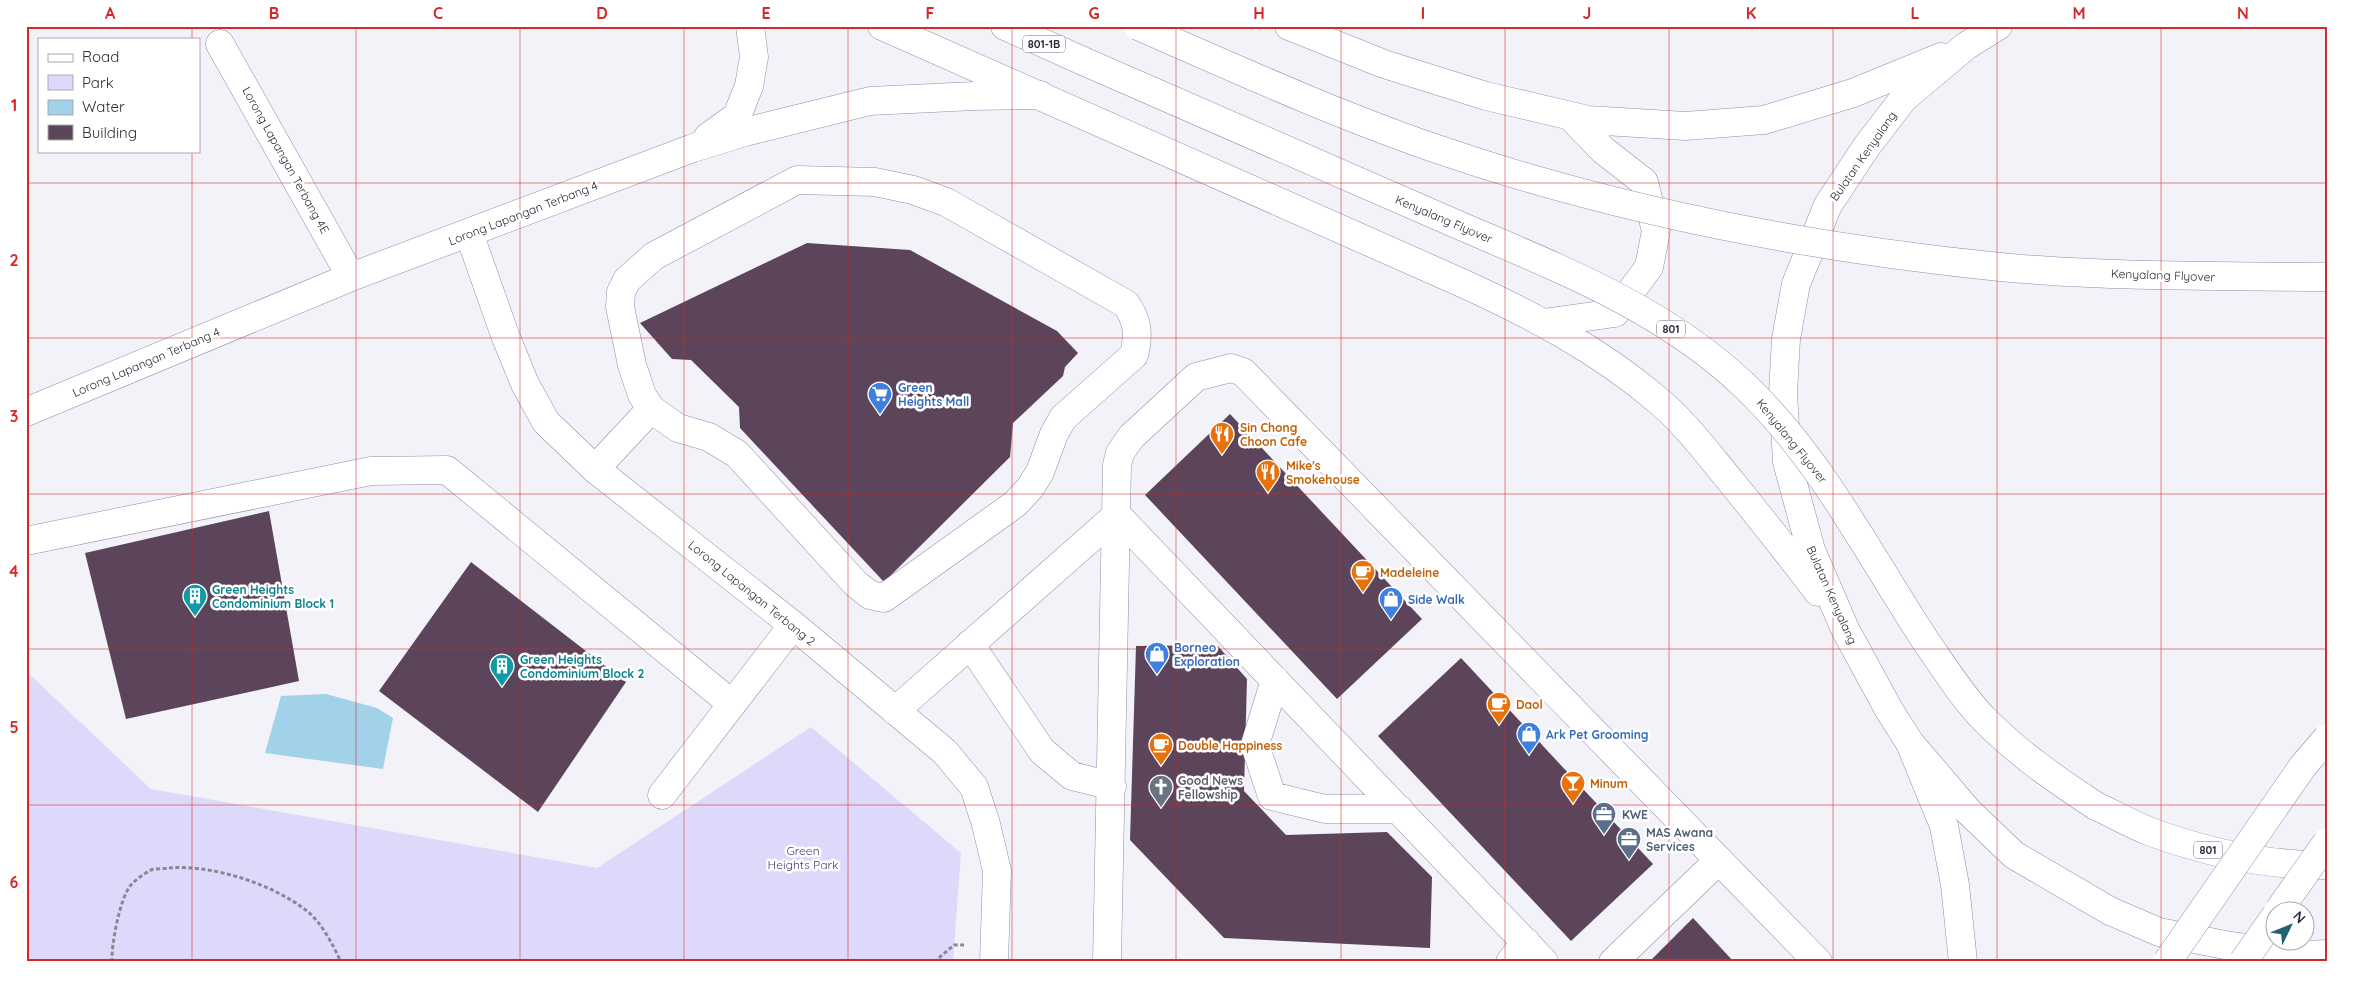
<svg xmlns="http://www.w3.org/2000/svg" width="2353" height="988" viewBox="0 0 2353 988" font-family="Quicksand,sans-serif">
	<rect width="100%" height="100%" fill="#f3f2f9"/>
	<path fill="#ddd9fb" d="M 26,671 L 151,789 L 597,868 L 811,727 L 961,853 L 953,962 L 26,962 Z"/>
	<path fill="#a2d2e9" d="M 326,694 L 377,708 L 393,718 L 383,769 L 265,753 L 281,696 Z"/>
	<path fill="#5c445a" d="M 807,243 L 910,250 L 1057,331 L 1078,353 L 1065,367 L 1063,376 L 1013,423 L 1010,457 L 884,582 L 740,428 L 739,407 L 691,360 L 672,359 L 640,323 Z
		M 1230,414 L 1422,619 L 1337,699 L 1145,495 Z
		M 269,511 L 299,681 L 126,719 L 85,553 Z
		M 471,562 L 626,682 L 538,812 L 379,691 Z
		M 1217,645 L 1247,679 L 1244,791 L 1286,835 L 1387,832 L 1432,877 L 1430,948 L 1224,938 L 1130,840 L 1136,646 Z
		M 1461,658 L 1653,864 L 1571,941 L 1378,736 Z
		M 1693,918 L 1734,962 L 1649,962 Z"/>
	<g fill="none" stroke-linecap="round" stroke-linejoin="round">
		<defs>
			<path id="minor" d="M 220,44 L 351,277
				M 708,137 L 737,116 L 749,86 L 754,57 L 750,26
				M 797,180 L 875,182 L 913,190 L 946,202 L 1126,304 C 1138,321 1139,335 1134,355 L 1063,418 L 1054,434 L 1040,472 L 1030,488 L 1015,504 L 884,598 L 870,595 L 856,584 L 737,454 L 709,437 L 678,428 L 651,409 L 642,395 L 632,365 L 620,307 L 621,292 L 627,280 L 654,256 Z
				M 469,233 L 505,335 L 525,384 L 546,422 L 595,469 L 793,625 L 945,752 L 974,787 L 986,824 L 997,871 L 994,962
				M 26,412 L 351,277 L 693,148 L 745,132 L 870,101 L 974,96 L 1040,95
				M 595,469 L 651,409
				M 26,541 L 371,471 L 447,470 L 732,704
				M 970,644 L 1042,751 L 1072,776 L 1112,786
				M 1275,680 L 1255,745 L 1272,796 L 1325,809 L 1399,809
				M 895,711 L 1117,515 L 1544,962
				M 662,795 L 793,625
				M 1107,962 L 1117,465 L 1120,453 L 1131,437 L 1196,377 L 1231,368 L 1243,372 L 1818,962
				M 1510,962 L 1526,942
				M 1613,962 L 1719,860"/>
			<path id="major" d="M 882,26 L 1462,283 C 1530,314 1597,349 1654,397 C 1685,422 1708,454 1733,484 C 1762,520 1790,555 1818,592
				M 1289,26 L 1384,64 L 1486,96 L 1588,120 L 1685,126 L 1764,120 L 1853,93 L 1941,57
				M 1998,26 L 1966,46 L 1904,98 L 1867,146 L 1828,205 L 1796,284 L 1786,339 L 1783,393 L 1787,462 L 1811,550 L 1845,629 L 1889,710 L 1910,743 L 1968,811 L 2014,855 L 2110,911 L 2159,932 L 2230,946 L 2304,955 L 2327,954
				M 1543,323 L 1615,313 L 1649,267 L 1656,231 L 1644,182 L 1603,150 L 1570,116"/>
			<path id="highway" d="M 1005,26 L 1083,61
				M 1910,743 L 1944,826 L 1955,885 L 1963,962
				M 2096,806 C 2114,814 2132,825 2151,832 C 2206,852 2268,866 2327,865"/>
		</defs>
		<use href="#minor" stroke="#918cad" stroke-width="29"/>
		<use href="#major" stroke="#918cad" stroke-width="29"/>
		<use href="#highway" stroke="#918cad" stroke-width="29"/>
		<path stroke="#898892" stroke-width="3" stroke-dasharray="4 2.5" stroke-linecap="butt" d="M 112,962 C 111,946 120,897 131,885 C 135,880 144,874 149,871 C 154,868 162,869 168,868 C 211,864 273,884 307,911 C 322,923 333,945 341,962
			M 934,962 L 954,945 L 964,945"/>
		<use href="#minor" stroke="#fff" stroke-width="28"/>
		<use href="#major" stroke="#fff" stroke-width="28"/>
		<use href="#highway" stroke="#fff" stroke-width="28"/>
		<defs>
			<path id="highway-bridge" d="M 1138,26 C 1236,69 1333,113 1434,148 C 1614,210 1811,248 2000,267 C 2109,277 2218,276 2327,277
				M 1083,61 C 1202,113 1321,165 1440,217 C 1547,264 1659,304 1745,386 C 1821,459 1868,553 1925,640 C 1943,666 1961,695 1983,718 C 2016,752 2056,780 2096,806
				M 2279,910 L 2327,842
				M 2167,962 L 2303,766 L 2327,738
				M 2243,962 L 2276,915"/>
		</defs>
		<use href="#highway-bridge" stroke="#918cad" stroke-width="29" stroke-linecap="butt"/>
		<use href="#highway-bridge" stroke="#fff" stroke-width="28"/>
	</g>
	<path fill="none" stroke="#d62828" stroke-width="1" stroke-opacity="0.55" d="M 192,26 L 192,39M 356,26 L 356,962M 520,26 L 520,962M 684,26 L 684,962M 848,26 L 848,962M 1012,26 L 1012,962M 1176,26 L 1176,962M 1341,26 L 1341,962M 1505,26 L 1505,962M 1669,26 L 1669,962M 1833,26 L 1833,962M 1997,26 L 1997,962M 2161,26 L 2161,962M 192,151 L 192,962M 26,183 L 2327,183M 26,338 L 2327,338M 26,494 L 2327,494M 26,649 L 2327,649M 26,805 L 2327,805"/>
	<defs>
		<symbol id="supermarket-pin" viewBox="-11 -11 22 30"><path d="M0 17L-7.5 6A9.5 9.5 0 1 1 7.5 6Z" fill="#3f7fe0" stroke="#fff"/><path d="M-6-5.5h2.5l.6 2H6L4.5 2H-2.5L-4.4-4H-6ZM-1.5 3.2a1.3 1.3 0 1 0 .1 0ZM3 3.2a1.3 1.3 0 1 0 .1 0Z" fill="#fff"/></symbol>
		<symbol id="restaurant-pin" viewBox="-11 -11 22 30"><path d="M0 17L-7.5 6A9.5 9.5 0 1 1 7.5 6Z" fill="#e8710a" stroke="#fff"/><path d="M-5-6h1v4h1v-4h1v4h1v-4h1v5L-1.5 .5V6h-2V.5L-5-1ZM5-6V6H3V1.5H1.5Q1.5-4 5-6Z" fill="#fff"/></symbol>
		<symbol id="cafe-pin" viewBox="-11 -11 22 30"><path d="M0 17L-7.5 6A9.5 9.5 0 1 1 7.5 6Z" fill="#e8710a" stroke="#fff"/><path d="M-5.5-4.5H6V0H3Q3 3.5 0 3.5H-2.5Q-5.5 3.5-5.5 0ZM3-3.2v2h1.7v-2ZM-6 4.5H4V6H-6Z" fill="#fff"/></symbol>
		<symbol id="building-pin" viewBox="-11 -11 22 30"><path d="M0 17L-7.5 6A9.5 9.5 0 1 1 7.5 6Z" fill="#0f9aa8" stroke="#fff"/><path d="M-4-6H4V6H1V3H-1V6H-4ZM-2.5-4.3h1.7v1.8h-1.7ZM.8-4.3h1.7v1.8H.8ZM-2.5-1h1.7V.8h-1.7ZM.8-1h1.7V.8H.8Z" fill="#fff"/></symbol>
		<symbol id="shop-pin" viewBox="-11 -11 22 30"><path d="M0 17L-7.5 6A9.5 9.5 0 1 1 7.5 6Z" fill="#3f7fe0" stroke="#fff"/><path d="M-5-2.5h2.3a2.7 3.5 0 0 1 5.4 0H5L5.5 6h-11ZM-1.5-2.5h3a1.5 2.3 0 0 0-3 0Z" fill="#fff"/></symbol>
		<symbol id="bar-pin" viewBox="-11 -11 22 30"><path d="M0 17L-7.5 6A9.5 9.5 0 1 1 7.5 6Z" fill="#e8710a" stroke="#fff"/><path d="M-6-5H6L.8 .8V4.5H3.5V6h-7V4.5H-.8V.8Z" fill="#fff"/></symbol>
		<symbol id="church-pin" viewBox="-11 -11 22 30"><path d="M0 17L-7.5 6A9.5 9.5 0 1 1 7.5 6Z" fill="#6b7280" stroke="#fff"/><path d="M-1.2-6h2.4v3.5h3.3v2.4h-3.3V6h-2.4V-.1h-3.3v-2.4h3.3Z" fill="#fff"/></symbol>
		<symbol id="office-pin" viewBox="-11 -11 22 30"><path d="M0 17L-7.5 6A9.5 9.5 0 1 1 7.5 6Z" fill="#5c6f8a" stroke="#fff"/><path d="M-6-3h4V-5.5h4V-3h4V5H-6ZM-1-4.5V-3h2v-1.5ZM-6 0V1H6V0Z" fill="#fff"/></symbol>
	</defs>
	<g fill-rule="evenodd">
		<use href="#supermarket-pin" x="866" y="380" width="28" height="38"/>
		<use href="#restaurant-pin" x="1208" y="420" width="28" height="38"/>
		<use href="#restaurant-pin" x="1254" y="458" width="28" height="38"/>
		<use href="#cafe-pin" x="1349" y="558" width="28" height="38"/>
		<use href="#building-pin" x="181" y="582" width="28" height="38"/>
		<use href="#shop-pin" x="1377" y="585" width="28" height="38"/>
		<use href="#shop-pin" x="1143" y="640" width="28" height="38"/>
		<use href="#building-pin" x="488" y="652" width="28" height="38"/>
		<use href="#cafe-pin" x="1485" y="690" width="28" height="38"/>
		<use href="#shop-pin" x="1515" y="720" width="28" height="38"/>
		<use href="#cafe-pin" x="1147" y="731" width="28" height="38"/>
		<use href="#bar-pin" x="1559" y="769" width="28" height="38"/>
		<use href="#church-pin" x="1147" y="773" width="28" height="38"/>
		<use href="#office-pin" x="1590" y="800" width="28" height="38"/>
		<use href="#office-pin" x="1615" y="825" width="28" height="38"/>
	</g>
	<g text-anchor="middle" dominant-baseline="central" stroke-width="5" stroke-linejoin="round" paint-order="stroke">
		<g fill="#fff" stroke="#6c6b74" stroke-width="1">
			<rect x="1023" y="35.5" width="42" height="17" rx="4"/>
			<rect x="1657" y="320.5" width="28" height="17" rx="4"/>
			<rect x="2194" y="841.5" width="28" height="17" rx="4"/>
		</g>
		<g font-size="11" font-weight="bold" fill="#2d2b38">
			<text x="1044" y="44">801-1B</text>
			<text x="1671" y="329">801</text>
			<text x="2208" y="850">801</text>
		</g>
		<g font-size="12" fill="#2d2b38" stroke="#fff">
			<text transform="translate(1863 156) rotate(-55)">Bulatan Kenyalang</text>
			<text transform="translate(286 160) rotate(61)">Lorong Lapangan Terbang 4E</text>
			<text transform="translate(523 213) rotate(-21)">Lorong Lapangan Terbang 4</text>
			<text transform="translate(1444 219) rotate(23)">Kenyalang Flyover</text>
			<text transform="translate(2163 275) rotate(2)">Kenyalang Flyover</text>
			<text transform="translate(146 362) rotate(-23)">Lorong Lapangan Terbang 4</text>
			<text transform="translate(1792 441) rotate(51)">Kenyalang Flyover</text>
			<text transform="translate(752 593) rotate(39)">Lorong Lapangan Terbang 2</text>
			<text transform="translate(1832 595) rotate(66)">Bulatan Kenyalang</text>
		</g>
		<g font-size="12" font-weight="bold" fill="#366cbe" stroke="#fff" text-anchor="start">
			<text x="898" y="387">Green<tspan x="898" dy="14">Heights Mall</tspan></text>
			<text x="1408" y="599">Side Walk</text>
			<text x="1174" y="647">Borneo<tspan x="1174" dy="14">Exploration</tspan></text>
			<text x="1546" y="734">Ark Pet Grooming</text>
		</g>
		<g font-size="12" font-weight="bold" fill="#c56008" stroke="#fff" text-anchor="start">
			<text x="1240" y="427">Sin Chong<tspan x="1240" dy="14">Choon Cafe</tspan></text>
			<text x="1286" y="465">Mike's<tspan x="1286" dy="14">Smokehouse</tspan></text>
			<text x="1380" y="572">Madeleine</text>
			<text x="1516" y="704">Daol</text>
			<text x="1178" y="745">Double Happiness</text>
			<text x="1590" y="783">Minum</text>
		</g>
		<g font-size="12" font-weight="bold" fill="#0d838f" stroke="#fff" text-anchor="start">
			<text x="212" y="589">Green Heights<tspan x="212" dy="14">Condominium Block 1</tspan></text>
			<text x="520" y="659">Green Heights<tspan x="520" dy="14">Condominium Block 2</tspan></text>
		</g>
		<g font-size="12" font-weight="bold" fill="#5b616d" stroke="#fff" text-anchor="start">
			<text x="1178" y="780">Good News<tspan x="1178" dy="14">Fellowship</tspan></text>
		</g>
		<g font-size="12" font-weight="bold" fill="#4e5e75" stroke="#fff" text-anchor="start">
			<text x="1622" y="814">KWE</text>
			<text x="1646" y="832">MAS Awana<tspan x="1646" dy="14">Services</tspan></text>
		</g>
		<g font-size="12" fill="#493e74" stroke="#fff">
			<text x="803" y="850">Green<tspan x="803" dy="14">Heights Park</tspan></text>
		</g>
	</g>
	<rect width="2353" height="988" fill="none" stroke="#ffffff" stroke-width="55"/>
	<rect x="38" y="38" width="162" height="115" fill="#ffffff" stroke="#abaaaf"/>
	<rect x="48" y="54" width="25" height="8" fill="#ffffff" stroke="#abaaaf"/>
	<text x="82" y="62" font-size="15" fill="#2d2b38">Road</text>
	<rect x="48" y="75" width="25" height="15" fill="#ddd9fb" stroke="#abaaaf"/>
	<text x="82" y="88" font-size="15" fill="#2d2b38">Park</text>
	<rect x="48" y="100" width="25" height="15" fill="#a2d2e9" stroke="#abaaaf"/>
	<text x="82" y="112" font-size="15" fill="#2d2b38">Water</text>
	<rect x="48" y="125" width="25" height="15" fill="#5c445a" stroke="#abaaaf"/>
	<text x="82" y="138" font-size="15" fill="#2d2b38">Building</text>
	<g transform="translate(2290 926) rotate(47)"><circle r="24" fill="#ffffff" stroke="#abaaaf"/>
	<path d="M0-4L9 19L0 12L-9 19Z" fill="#206175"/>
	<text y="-8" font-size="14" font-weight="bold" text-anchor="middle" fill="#2d2b38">N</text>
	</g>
	<rect x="28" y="28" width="2298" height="932" fill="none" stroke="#d62828" stroke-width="2"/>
	<g font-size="16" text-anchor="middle" font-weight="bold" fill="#d62828">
		<text x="110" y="19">A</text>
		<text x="274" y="19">B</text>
		<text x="438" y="19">C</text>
		<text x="602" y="19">D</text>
		<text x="766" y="19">E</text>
		<text x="930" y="19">F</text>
		<text x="1094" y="19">G</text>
		<text x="1259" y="19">H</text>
		<text x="1423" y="19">I</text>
		<text x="1587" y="19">J</text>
		<text x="1751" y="19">K</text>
		<text x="1915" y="19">L</text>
		<text x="2079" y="19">M</text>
		<text x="2243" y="19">N</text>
		<text x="14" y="111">1</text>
		<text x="14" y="266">2</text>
		<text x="14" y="422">3</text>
		<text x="14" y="577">4</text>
		<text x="14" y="733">5</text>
		<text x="14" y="888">6</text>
	</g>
</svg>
